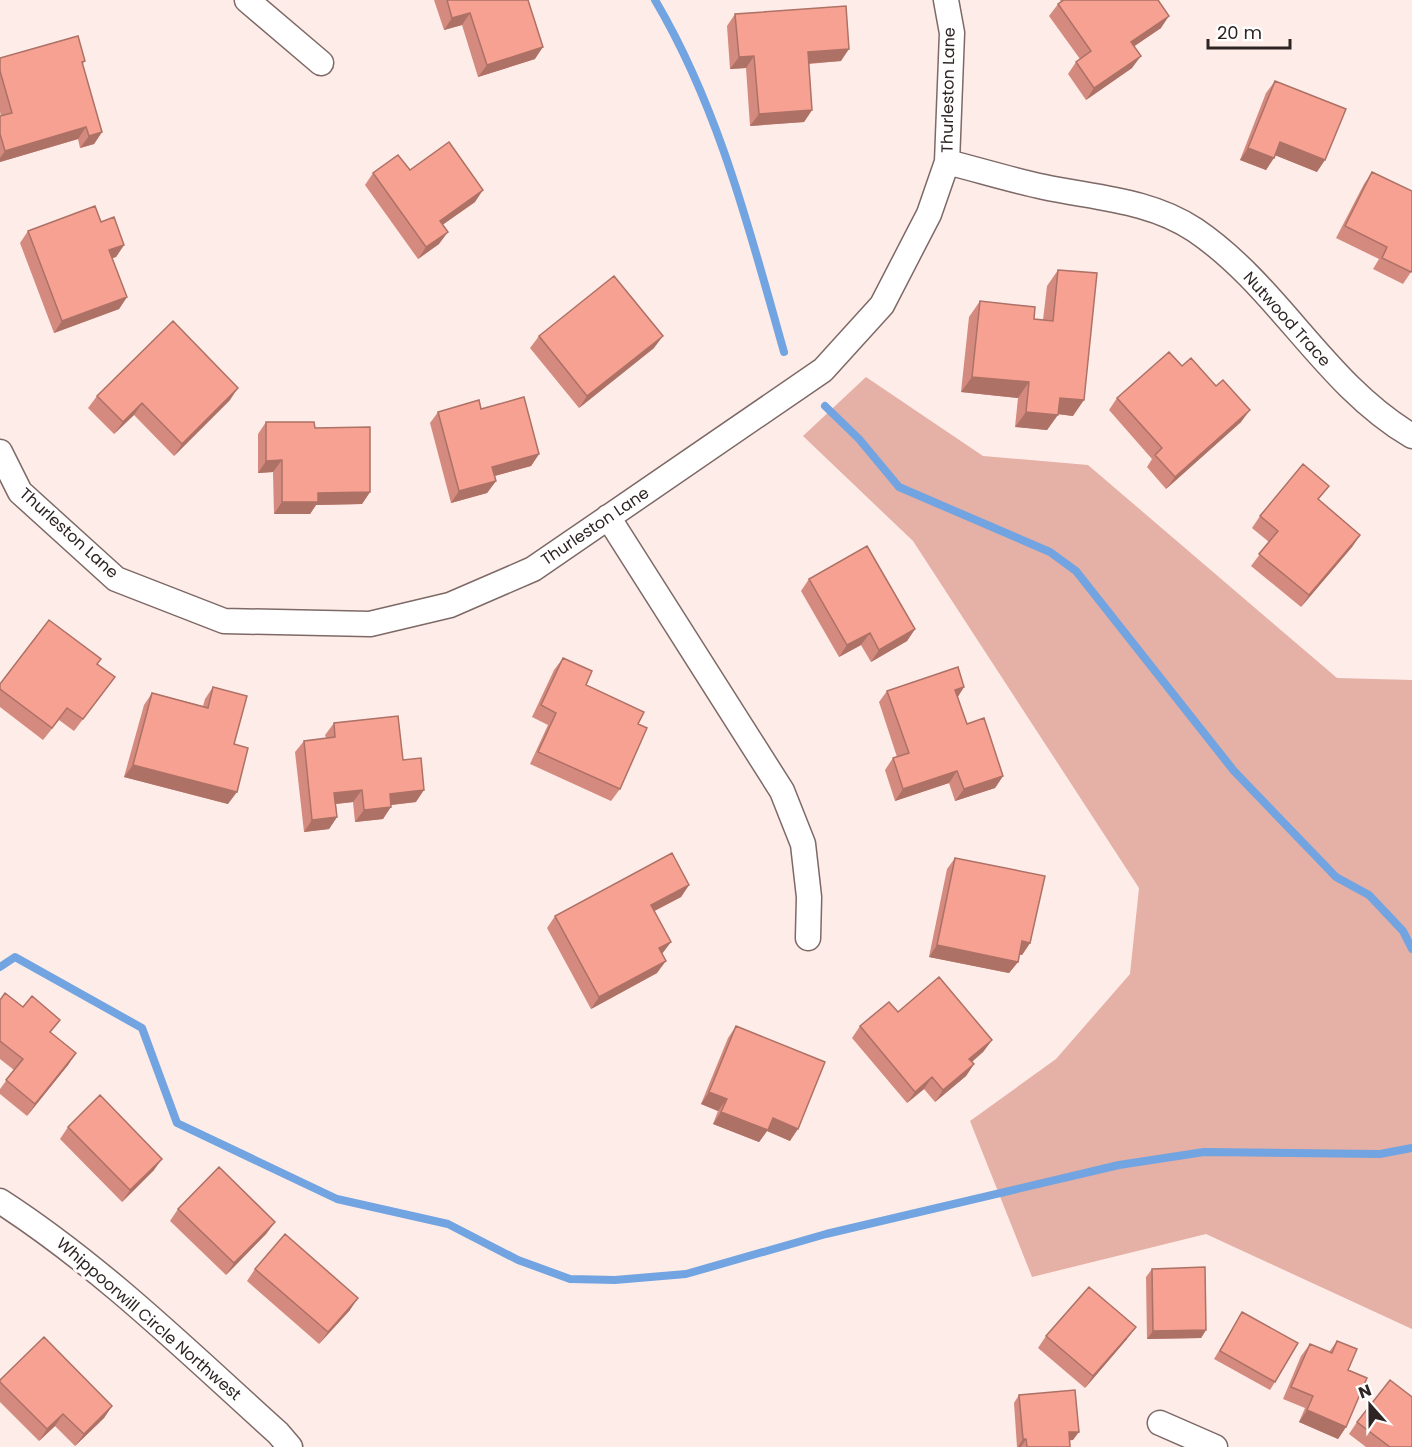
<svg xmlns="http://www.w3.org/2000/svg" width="1412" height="1447" viewBox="0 0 1412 1447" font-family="Poppins,sans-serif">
	<rect width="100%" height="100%" fill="#feece8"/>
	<path fill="#e5b0a6" d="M 866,377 L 983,456 L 1088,465 L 1337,678 L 1412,680 L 1412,1329 L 1206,1234 L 1032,1277 L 970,1121 L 1056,1059 L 1130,974 L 1139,888 L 913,541 L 803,436 Z"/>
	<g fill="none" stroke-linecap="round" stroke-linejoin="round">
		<path stroke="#71a4e1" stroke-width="8" d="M 655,0 C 719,108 750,232 784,352
			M 825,406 L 859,439 L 899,487 L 1050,552 L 1076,571 L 1234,771 L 1336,877 L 1369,895 L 1403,931 L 1412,949
			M 0,967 L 15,957 L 142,1028 L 177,1123 L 337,1199 L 448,1224 L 518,1260 L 570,1279 L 615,1280 L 686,1274 L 826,1234 L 1119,1165 L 1204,1152 L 1380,1154 L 1412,1148"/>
		<defs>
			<path id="minor" d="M 247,0 L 321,63
				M 947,162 C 979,170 1011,180 1044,187 C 1096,198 1150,200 1195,230 C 1279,287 1324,384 1412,436
				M 0,452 L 20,492 L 116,579 L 224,621 L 370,624 L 450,605 L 533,569 L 823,370 L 882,305 L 929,214 L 947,162 L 952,33 L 946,0
				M 608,517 L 782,791 L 803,844 L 809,897 L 808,938
				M 0,1201 C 102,1267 188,1352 278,1433 L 290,1447
				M 1160,1423 L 1215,1447"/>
		</defs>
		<use href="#minor" stroke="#7d6966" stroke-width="27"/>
		<use href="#minor" stroke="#fff" stroke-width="24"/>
	</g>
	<path fill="#d48a7e" d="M 434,0 L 528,0 L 535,59 L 478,77 L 462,25 L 444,30 Z
		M 1060,0 L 1158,0 L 1161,28 L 1134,46 L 1132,68 L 1086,100 L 1068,74 L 1076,62 L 1080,59 L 1049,16 L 1058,4 L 1061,2 Z
		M 735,14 L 841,61 L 809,64 L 812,110 L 804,122 L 750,126 L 746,68 L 730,69 L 727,26 Z
		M 0,58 L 85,61 L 82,65 L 102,132 L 94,144 L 80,148 L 78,139 L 0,162 L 0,116 L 1,116 L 0,112 Z
		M 1275,81 L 1317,172 L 1275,155 L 1266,170 L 1240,160 L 1266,93 Z
		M 410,170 L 475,202 L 442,225 L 439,244 L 418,259 L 365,185 L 373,173 Z
		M 1372,172 L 1411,272 L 1403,284 L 1373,269 L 1379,259 L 1336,238 L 1364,184 Z
		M 101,222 L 124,245 L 116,257 L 112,258 L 127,297 L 119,309 L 54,333 L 20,243 L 28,231 Z
		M 1058,270 L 1073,416 L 1058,414 L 1047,430 L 1015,427 L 1018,398 L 961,392 L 969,317 L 980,301 L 1034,319 L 1043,320 L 1047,286 Z
		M 539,336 L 654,348 L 579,408 L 530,348 Z
		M 1182,366 L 1241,422 L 1166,489 L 1147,467 L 1152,459 L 1109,410 L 1117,398 Z
		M 97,396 L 230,400 L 174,456 L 134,415 L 114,434 L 88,408 Z
		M 481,409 L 539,454 L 531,466 L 494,476 L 496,481 L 487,493 L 451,503 L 430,423 L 438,412 Z
		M 266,422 L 315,428 L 370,492 L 362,504 L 316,505 L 310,514 L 274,514 L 273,472 L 258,473 L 258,434 Z
		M 1319,500 L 1360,535 L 1352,547 L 1301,607 L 1251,566 L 1269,542 L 1252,528 L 1260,516 Z
		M 809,579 L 915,629 L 907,641 L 871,662 L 861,645 L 839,657 L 801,591 Z
		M 563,658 L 586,685 L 638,724 L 620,789 L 611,801 L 530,764 L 548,725 L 532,717 L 554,670 Z
		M 98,664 L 106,689 L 74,731 L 59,720 L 43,740 L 0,707 L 0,684 Z
		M 213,687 L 234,744 L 228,804 L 124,777 L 144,705 L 152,693 L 203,706 L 205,699 Z
		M 964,687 L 958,697 L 967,724 L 1003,776 L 995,788 L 955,801 L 949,783 L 895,801 L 885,770 L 893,758 L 897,757 L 879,702 L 887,691 Z
		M 334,723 L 403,760 L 416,802 L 391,805 L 383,819 L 355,822 L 353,802 L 336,804 L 337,817 L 329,829 L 304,832 L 295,752 L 304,741 L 326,738 L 325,735 Z
		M 955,858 L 1030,943 L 1022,955 L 1019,954 L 1018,962 L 1009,973 L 929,957 L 947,869 Z
		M 689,885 L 681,897 L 654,911 L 662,954 L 657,973 L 591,1009 L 547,928 L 555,916 Z
		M 0,1000 L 51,1033 L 76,1053 L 68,1065 L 27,1116 L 0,1094 L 0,1089 L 14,1070 L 0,1059 Z
		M 898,1012 L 992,1040 L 983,1052 L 972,1062 L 974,1064 L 966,1076 L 935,1102 L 924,1089 L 907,1103 L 852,1038 L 860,1026 Z
		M 736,1026 L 790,1141 L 767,1131 L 759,1142 L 713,1124 L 718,1111 L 701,1104 L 728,1038 Z
		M 68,1127 L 154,1170 L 122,1202 L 60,1139 Z
		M 178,1209 L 275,1222 L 266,1234 L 226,1275 L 170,1221 Z
		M 255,1269 L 350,1310 L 319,1344 L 247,1281 Z
		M 1152,1269 L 1206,1330 L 1201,1338 L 1147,1339 L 1146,1277 Z
		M 1242,1312 L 1275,1382 L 1270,1390 L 1214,1359 Z
		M 1046,1336 L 1127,1339 L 1085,1388 L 1038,1348 Z
		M 1337,1341 L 1348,1370 L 1346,1427 L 1338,1439 L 1299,1422 L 1305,1408 L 1283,1399 L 1301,1356 L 1310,1344 L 1329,1352 Z
		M 0,1380 L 112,1406 L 104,1418 L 75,1446 L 55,1426 L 39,1441 L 0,1402 Z
		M 1019,1395 L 1073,1440 L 1070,1440 L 1070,1447 L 1017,1447 L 1014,1403 Z
		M 1357,1422 L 1412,1447 L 1366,1447 L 1349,1434 Z"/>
	<path fill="#ad7166" d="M 470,13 L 462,25 L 444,30 L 452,18 Z
		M 1169,16 L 1161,28 L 1123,54 L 1131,42 Z
		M 543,47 L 535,59 L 478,77 L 487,65 Z
		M 849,49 L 841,61 L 800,64 L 808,52 Z
		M 754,56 L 746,68 L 730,69 L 739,57 Z
		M 1141,56 L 1132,68 L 1086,100 L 1094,88 Z
		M 812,110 L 804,122 L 750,126 L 759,114 Z
		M 86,127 L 78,139 L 0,162 L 0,158 L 5,151 Z
		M 102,132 L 94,144 L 80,148 L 89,136 Z
		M 1280,142 L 1325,160 L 1317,172 L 1272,154 Z
		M 1248,148 L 1274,158 L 1266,170 L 1240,160 Z
		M 483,190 L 475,202 L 431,233 L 440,221 Z
		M 448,232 L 439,244 L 418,259 L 426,247 Z
		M 124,245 L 116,257 L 101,262 L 109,250 Z
		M 127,297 L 119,309 L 54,333 L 62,321 Z
		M 663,336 L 654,348 L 579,408 L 587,396 Z
		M 972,377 L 1029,382 L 1018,398 L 961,392 Z
		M 238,388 L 230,400 L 174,456 L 182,444 Z
		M 1060,398 L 1084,400 L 1073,416 L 1049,413 Z
		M 142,403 L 134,415 L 114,434 L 123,422 Z
		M 1250,410 L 1241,422 L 1166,489 L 1175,477 Z
		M 1026,412 L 1058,415 L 1047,430 L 1015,427 Z
		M 539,454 L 531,466 L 484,479 L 492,467 Z
		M 282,460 L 273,472 L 258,473 L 266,461 Z
		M 496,481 L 487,493 L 451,503 L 459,491 Z
		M 370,492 L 362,504 L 316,505 L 310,514 L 274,514 L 282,502 L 318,493 Z
		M 1360,535 L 1352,547 L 1301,607 L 1309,595 Z
		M 915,629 L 907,641 L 871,662 L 879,650 Z
		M 870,633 L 861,645 L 839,657 L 847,645 Z
		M 964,687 L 956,699 L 955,690 Z
		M 133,765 L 237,792 L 228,804 L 124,777 Z
		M 957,771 L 949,783 L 895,801 L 903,789 Z
		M 1003,776 L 995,788 L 955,801 L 964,789 Z
		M 362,790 L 353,802 L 326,805 L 334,793 Z
		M 424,790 L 416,802 L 382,806 L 390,794 Z
		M 391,807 L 383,819 L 355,822 L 364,810 Z
		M 337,817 L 329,829 L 304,832 L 312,820 Z
		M 689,885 L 681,897 L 643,917 L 651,905 Z
		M 1022,941 L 1030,943 L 1022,955 L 1014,953 Z
		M 671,942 L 662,954 L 659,948 Z
		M 937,945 L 1018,962 L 1009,973 L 929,957 Z
		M 666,961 L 657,973 L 591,1009 L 599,997 Z
		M 992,1040 L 983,1052 L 961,1071 L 969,1059 Z
		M 76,1053 L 68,1065 L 27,1116 L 35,1104 Z
		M 974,1064 L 966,1076 L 935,1102 L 943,1090 Z
		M 932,1077 L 924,1089 L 907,1103 L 915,1092 Z
		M 709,1092 L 727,1099 L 718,1111 L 701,1104 Z
		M 721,1112 L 773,1118 L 798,1129 L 790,1141 L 767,1131 L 759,1142 L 713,1124 Z
		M 162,1159 L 154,1170 L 122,1202 L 130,1190 Z
		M 275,1222 L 266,1234 L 226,1275 L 234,1263 Z
		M 358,1298 L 350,1310 L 319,1344 L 328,1332 Z
		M 1136,1327 L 1127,1339 L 1085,1388 L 1093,1376 Z
		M 1206,1330 L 1201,1338 L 1147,1339 L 1153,1331 Z
		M 112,1406 L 104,1418 L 75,1446 L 84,1434 Z
		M 1307,1410 L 1346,1427 L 1338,1439 L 1299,1422 Z
		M 63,1414 L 55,1426 L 39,1441 L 47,1429 Z
		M 1069,1432 L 1079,1432 L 1073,1440 L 1063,1441 Z
		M 1023,1439 L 1026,1439 L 1021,1447 L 1018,1447 Z"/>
	<path fill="#f7a192" stroke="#ad7166" stroke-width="1.5" d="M 447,0 L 528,0 L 543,47 L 487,65 L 470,13 L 452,18 Z
		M 1064,0 L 1158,0 L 1169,16 L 1131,42 L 1141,56 L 1094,88 L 1076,62 L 1091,51 L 1058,4 Z
		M 846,6 L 849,49 L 808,52 L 812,110 L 759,114 L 754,56 L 739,57 L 735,14 Z
		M 78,36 L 85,61 L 82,62 L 102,132 L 89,136 L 86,127 L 5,151 L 0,134 L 0,116 L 12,113 L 0,71 L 0,58 Z
		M 1275,81 L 1346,109 L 1325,160 L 1280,142 L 1274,158 L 1248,148 Z
		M 449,142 L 483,190 L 440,221 L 448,232 L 426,247 L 373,173 L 398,155 L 410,170 Z
		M 1372,172 L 1412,191 L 1412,270 L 1411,272 L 1382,258 L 1387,247 L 1345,226 Z
		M 95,206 L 101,222 L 114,217 L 124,245 L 109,250 L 127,297 L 62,321 L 28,231 Z
		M 1058,270 L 1097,273 L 1084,400 L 1060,398 L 1058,415 L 1026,412 L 1029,382 L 972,377 L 980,301 L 1035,307 L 1034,319 L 1053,321 Z
		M 614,276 L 663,336 L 587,396 L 539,336 Z
		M 173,321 L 238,388 L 182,444 L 142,403 L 123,422 L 97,396 Z
		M 1169,352 L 1182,366 L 1191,358 L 1216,386 L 1223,380 L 1250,410 L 1175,477 L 1155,455 L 1162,448 L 1117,398 Z
		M 524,397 L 539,454 L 492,467 L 496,481 L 459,491 L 438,412 L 479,400 L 481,409 Z
		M 266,422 L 314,422 L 315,428 L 370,427 L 370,492 L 318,493 L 318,502 L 282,502 L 282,460 L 266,461 Z
		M 1303,464 L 1329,486 L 1318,499 L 1360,535 L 1309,595 L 1259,554 L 1278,531 L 1260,516 Z
		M 867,546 L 915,629 L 879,650 L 870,633 L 847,645 L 809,579 Z
		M 49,620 L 101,659 L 97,664 L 115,677 L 83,719 L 67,708 L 52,728 L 0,689 L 0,684 Z
		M 563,658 L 592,671 L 586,685 L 644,712 L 638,724 L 647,728 L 620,789 L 538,752 L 556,713 L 541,705 Z
		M 958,667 L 964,687 L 955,690 L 967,724 L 984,718 L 1003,776 L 964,789 L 957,771 L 903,789 L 893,758 L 909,753 L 887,691 Z
		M 213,687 L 247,696 L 234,744 L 248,748 L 237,792 L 133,765 L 152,693 L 208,708 Z
		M 398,716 L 403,760 L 421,758 L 424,790 L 390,794 L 391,807 L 364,810 L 362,790 L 334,793 L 337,817 L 312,820 L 304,741 L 335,737 L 334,723 Z
		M 672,853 L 689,885 L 651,905 L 671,942 L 659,948 L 666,961 L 599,997 L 555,916 Z
		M 955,858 L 1045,876 L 1030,943 L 1022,941 L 1018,962 L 937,945 Z
		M 939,977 L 992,1040 L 969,1059 L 974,1064 L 943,1090 L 932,1077 L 915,1092 L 860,1026 L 889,1002 L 898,1012 Z
		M 5,993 L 23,1007 L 32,996 L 60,1020 L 50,1032 L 76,1053 L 35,1104 L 6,1080 L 23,1059 L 0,1041 L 0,1000 Z
		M 736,1026 L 825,1062 L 798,1129 L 773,1118 L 768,1130 L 721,1112 L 727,1099 L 709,1092 Z
		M 100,1095 L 162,1159 L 130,1190 L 68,1127 Z
		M 219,1167 L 275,1222 L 234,1263 L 178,1209 Z
		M 285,1234 L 358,1298 L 328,1332 L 255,1269 Z
		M 1205,1267 L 1206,1330 L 1153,1331 L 1152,1269 Z
		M 1089,1287 L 1136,1327 L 1093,1376 L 1046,1336 Z
		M 1242,1312 L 1298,1343 L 1275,1382 L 1220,1351 Z
		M 44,1337 L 112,1406 L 84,1434 L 63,1414 L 47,1429 L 0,1382 L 0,1380 Z
		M 1337,1341 L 1357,1349 L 1348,1370 L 1367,1378 L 1346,1427 L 1307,1410 L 1313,1396 L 1291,1387 L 1310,1344 L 1332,1353 Z
		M 1390,1380 L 1412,1397 L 1412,1447 L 1390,1447 L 1357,1422 Z
		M 1075,1390 L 1079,1432 L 1069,1432 L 1070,1447 L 1027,1447 L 1026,1439 L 1023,1439 L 1019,1395 Z"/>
	<g text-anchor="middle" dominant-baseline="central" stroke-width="6" stroke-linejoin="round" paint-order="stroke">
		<g font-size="16" fill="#2d2423" stroke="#fff">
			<text transform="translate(948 90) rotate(-89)">Thurleston Lane</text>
			<text transform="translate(1287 319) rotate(48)">Nutwood Trace</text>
			<text transform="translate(595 526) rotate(-34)">Thurleston Lane</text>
			<text transform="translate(69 533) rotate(42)">Thurleston Lane</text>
			<text transform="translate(149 1319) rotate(41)">Whippoorwill Circle Northwest</text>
		</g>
	</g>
	<g transform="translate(1370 1405) rotate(339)" stroke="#ffffff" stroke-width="4.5" paint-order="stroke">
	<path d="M0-4.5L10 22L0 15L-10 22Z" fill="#2d2423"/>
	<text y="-9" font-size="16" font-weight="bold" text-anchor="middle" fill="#2d2423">N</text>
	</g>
	<path d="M1208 39v9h82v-9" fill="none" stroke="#2d2423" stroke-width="3"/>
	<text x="1217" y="39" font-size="18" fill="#2d2423" stroke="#ffffff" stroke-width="4.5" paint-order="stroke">20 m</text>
</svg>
